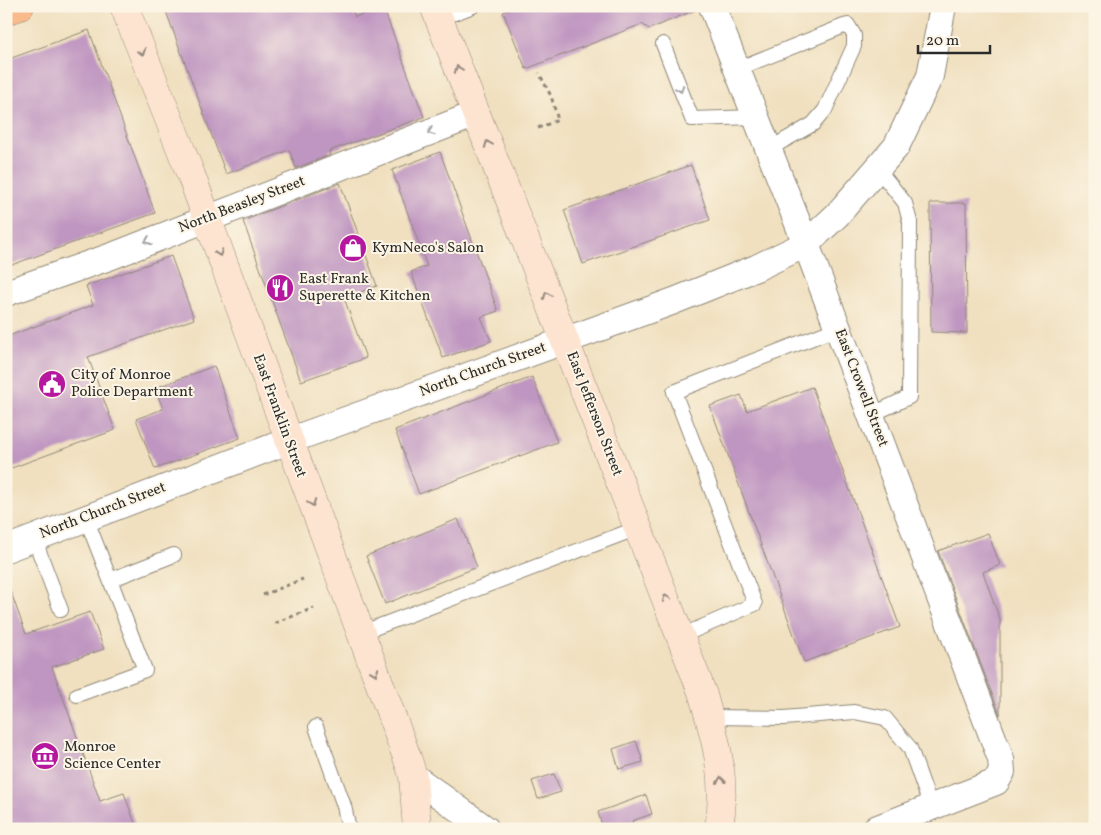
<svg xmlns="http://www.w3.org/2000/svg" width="1101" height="835" viewBox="0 0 1101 835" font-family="Vollkorn,serif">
	<rect width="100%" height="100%" fill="#fcf5e5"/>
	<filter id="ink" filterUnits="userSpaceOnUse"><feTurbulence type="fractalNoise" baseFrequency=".02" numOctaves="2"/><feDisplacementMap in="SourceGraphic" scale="10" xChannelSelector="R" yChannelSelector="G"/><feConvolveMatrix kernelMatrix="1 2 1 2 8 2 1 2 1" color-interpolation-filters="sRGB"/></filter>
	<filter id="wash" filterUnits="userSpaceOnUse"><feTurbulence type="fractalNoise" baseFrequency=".0096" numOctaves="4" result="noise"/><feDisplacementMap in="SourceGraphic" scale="20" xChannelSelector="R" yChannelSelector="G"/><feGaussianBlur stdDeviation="1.12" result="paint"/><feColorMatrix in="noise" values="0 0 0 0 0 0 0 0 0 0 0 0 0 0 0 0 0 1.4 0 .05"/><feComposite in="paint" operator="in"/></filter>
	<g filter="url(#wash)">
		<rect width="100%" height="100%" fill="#f0e0c0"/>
		<g id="blocks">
			<path fill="#bf96c1" d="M 164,6 L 351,6 L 355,17 L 383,7 L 424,117 L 329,151 L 330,155 L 296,168 L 289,150 L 226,174 Z
				M 516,6 L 697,6 L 698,9 L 649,29 L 642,24 L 526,69 L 503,12 Z
				M 89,30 L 155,213 L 6,267 L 6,60 Z
				M 440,152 L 498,311 L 481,317 L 491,341 L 443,358 L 411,272 L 427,266 L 392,170 Z
				M 691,165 L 710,220 L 583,264 L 564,210 Z
				M 340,183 L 377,286 L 344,298 L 366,358 L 301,381 L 243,221 Z
				M 930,203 L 966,203 L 967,333 L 931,332 Z
				M 171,256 L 194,319 L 88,357 L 115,430 L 6,470 L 6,337 L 93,305 L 86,286 Z
				M 214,366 L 240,438 L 155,469 L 136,419 L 163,409 L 155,388 Z
				M 532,377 L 557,442 L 419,494 L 395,430 Z
				M 812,387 L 900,627 L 804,662 L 710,406 L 741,395 L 747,411 Z
				M 458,519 L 477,567 L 385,604 L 366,556 Z
				M 988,533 L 1000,565 L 983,572 L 1000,620 L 1000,715 L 938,551 Z
				M 9,587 L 26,634 L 90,612 L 104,649 L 52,667 L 100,801 L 124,793 L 137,829 L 6,829 L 6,588 Z
				M 636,741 L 643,762 L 619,769 L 613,749 Z
				M 554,774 L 561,792 L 538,799 L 532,781 Z
				M 646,795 L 652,814 L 632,821 L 635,829 L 603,829 L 598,812 Z"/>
		</g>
	</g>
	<g filter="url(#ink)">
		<use href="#blocks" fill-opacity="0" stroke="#8e8676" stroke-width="1"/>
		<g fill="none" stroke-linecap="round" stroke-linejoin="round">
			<defs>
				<path id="service" d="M 439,19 L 473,6
					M 663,44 L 692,119 L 756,117
					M 737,69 L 844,26 L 848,25 L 854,35 L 854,46 L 825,110 L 813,124 L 769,149
					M 871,415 L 909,397 L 910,222 L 905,203 L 877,168
					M 34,538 L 61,610
					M 110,580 L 174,555
					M 361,633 L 638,528
					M 681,636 L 755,604 L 674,392 L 838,328
					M 77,695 L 145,670 L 86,518
					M 710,717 L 784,718 L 854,712 L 885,718 L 910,748 L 931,807
					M 316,727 L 344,806 L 349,829"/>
				<path id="minor" d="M 712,6 L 806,244 L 1001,759 L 1002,772 L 996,782 L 875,829
					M 6,293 L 112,256 L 476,114
					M 6,549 L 288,441 L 674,301 L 756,268 L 806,244 L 837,215 L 896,147 L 930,76 L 943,6
					M 413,776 L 486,829"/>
				<path id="secondary" d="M 124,6 L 191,175 L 408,760 L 413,776 L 417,829
					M 434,6 L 702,692 C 716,739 727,779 719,829"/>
				<path id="primary" d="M 6,11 L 20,6"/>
			</defs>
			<use href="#service" stroke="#8e8676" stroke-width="16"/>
			<use href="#minor" stroke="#8e8676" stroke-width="28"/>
			<use href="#secondary" stroke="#8e8676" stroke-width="29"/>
			<use href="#primary" stroke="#8e8676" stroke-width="29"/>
			<path stroke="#8e8676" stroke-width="3" stroke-dasharray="4 4" stroke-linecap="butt" d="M 538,128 L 558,120 L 551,96 L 539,73
				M 263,595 L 303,579
				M 275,623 L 314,608"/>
			<use href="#service" stroke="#fff" stroke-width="14"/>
			<use href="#minor" stroke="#fff" stroke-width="26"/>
			<use href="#secondary" stroke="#fde4d1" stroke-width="28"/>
			<use href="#primary" stroke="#fabb8c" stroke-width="28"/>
		</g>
		<defs><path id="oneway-chevron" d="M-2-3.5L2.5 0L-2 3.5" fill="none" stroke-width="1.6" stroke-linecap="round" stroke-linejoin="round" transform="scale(1.25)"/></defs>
		<g stroke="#94887e">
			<use href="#oneway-chevron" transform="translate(142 52) rotate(69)"/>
			<use href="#oneway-chevron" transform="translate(458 69) rotate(-111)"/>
			<use href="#oneway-chevron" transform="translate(488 144) rotate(-111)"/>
			<use href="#oneway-chevron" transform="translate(219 253) rotate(70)"/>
			<use href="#oneway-chevron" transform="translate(547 295) rotate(-111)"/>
			<use href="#oneway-chevron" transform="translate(312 503) rotate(69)"/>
			<use href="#oneway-chevron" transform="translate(666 598) rotate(-111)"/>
			<use href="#oneway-chevron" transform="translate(375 672) rotate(70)"/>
			<use href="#oneway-chevron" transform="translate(721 780) rotate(-96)"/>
		</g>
		<g stroke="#a0a0a0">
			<use href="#oneway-chevron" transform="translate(680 89) rotate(69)"/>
			<use href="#oneway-chevron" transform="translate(431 132) rotate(159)"/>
			<use href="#oneway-chevron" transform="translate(148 241) rotate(159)"/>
		</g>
	</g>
	<defs>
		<symbol id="shop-disc" viewBox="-11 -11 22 22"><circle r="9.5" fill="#b5179e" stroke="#fcf5e5"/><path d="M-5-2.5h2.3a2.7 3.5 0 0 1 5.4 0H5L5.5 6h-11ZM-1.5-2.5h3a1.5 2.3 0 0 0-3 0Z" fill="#fff"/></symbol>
		<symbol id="restaurant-disc" viewBox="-11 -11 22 22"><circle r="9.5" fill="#b5179e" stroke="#fcf5e5"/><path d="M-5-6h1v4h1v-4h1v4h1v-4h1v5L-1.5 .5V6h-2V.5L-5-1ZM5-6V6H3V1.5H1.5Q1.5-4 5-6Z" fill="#fff"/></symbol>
		<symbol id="civic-disc" viewBox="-11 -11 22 22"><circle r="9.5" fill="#b5179e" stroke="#fcf5e5"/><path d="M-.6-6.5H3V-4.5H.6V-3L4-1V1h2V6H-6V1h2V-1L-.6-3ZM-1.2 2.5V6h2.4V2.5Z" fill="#fff"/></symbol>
		<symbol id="museum-disc" viewBox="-11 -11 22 22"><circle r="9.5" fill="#b5179e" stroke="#fcf5e5"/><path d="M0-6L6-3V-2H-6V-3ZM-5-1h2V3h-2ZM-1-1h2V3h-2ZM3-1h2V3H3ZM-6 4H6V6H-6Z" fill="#fff"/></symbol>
	</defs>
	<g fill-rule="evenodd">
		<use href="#shop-disc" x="337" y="232" width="32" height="32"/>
		<use href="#restaurant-disc" x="264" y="272" width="32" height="32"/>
		<use href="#civic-disc" x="36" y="368" width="32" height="32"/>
		<use href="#museum-disc" x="29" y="740" width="32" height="32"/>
	</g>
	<g text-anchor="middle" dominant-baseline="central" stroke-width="4" stroke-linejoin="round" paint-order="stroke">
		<g font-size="15" fill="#2b2b2b" stroke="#fcf5e5">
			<text transform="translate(242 205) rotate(-21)">North Beasley Street</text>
			<text transform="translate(483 370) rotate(-20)">North Church Street</text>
			<text transform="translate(861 388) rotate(69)">East Crowell Street</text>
			<text transform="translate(594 414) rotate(69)">East Jefferson Street</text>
			<text transform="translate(279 416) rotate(70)">East Franklin Street</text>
			<text transform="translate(103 511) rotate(-21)">North Church Street</text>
		</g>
		<g font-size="15" fill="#2b2b2b" stroke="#fcf5e5" text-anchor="start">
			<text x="372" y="248">KymNeco's Salon</text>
			<text x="299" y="279">East Frank<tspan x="299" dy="17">Superette &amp; Kitchen</tspan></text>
			<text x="71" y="375">City of Monroe<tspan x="71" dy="17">Police Department</tspan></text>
			<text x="64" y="747">Monroe<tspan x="64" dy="17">Science Center</tspan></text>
		</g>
	</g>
	<rect width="1101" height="835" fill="none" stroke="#fcf5e5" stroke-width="25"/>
	<path d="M918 45v8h72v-8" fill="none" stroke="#2b2b2b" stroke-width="2.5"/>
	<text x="926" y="45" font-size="15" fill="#2b2b2b" stroke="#fcf5e5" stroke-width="4" paint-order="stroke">20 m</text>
</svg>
